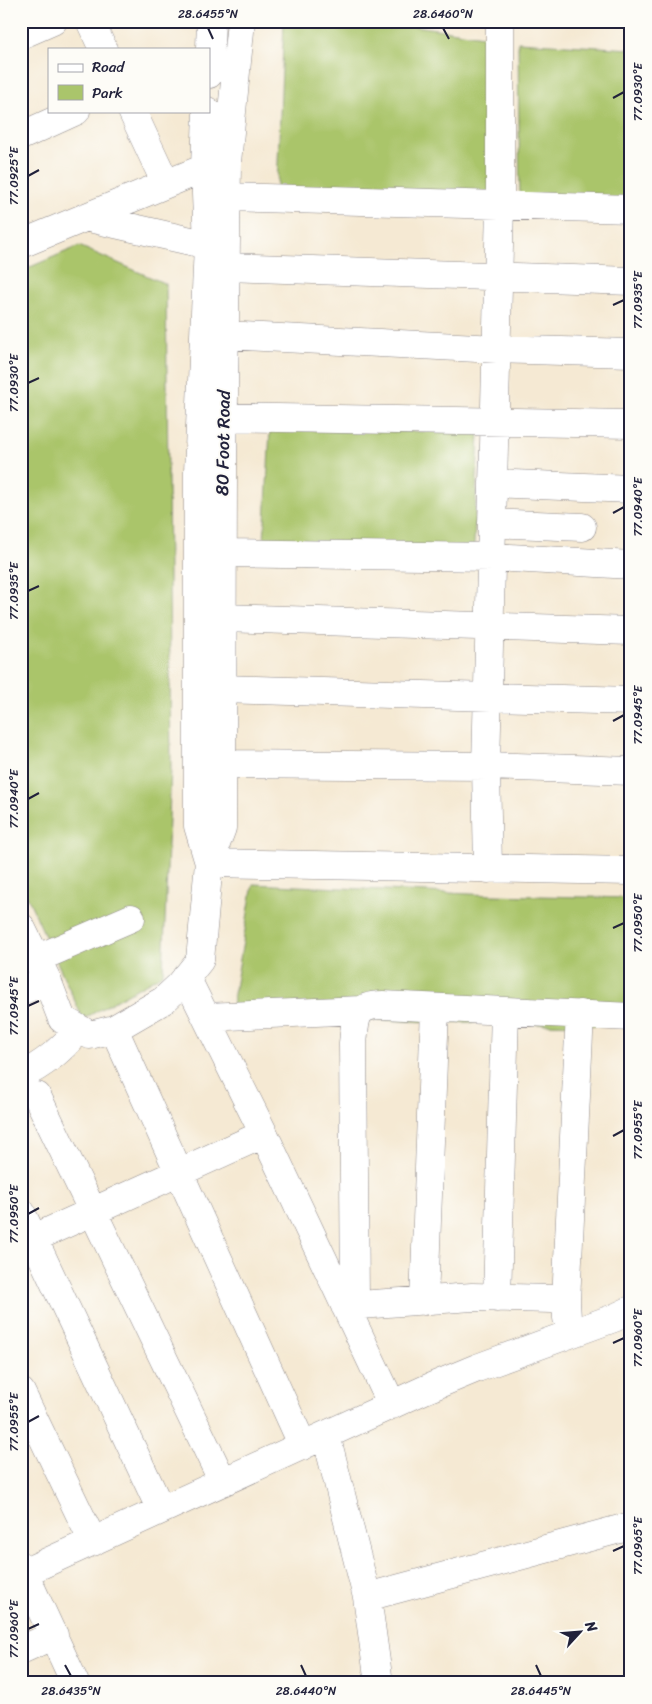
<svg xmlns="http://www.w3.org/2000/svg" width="652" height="1704" viewBox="0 0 652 1704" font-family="Sriracha,sans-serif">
	<rect width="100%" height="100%" fill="#fdfcf7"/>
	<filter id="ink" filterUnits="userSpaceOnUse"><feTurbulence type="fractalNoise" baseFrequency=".02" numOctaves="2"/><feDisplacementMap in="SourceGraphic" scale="10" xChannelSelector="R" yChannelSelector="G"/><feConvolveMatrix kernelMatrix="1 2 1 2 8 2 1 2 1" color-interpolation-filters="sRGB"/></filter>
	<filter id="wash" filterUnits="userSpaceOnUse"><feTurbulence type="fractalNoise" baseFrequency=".0096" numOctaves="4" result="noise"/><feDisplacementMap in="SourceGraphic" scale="20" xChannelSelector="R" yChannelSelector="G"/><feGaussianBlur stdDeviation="1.12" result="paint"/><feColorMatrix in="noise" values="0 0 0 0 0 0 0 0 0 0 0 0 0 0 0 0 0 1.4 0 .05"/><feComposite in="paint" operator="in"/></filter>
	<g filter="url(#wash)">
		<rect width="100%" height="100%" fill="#f5e9d3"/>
		<path fill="#aac56b" stroke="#667453" d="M 284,21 L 382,21 L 490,37 L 493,209 L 276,210 Z
			M 518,42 L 631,49 L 631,218 L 520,212 Z
			M 79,246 L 166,284 L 171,767 L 163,974 L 83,1019 L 21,883 L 21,271 Z
			M 270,430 L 479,432 L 473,566 L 263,560 Z
			M 253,884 L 492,895 L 631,898 L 631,1026 L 401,1021 L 231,1011 Z"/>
	</g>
	<g filter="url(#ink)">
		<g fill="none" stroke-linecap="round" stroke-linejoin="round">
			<defs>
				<path id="minor" d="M 90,21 L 103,49
					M 21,35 L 53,21
					M 209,74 L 211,21
					M 132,111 L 166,184
					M 207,111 L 205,168 L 208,245 L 198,472 L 198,826 L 209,863
					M 21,136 L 76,111
					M 227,197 L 631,209
					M 85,217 L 208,245 L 225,245
					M 21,244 L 166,184 L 205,168 L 221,163
					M 226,267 L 631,281
					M 225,335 L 497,349 L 631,353
					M 223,417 L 631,424
					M 493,483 L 631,489
					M 492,523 L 582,527
					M 222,553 L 492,557 L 631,565
					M 222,618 L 631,631
					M 221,689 L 631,701
					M 221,764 L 486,766 L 631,771
					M 209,863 L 631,871
					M 488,869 L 486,766 L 500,206 L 500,21
					M 21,927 L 47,980 L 62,1019 L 90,1035 L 114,1029 L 164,1000 L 180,985 L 200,960 L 209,863 L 222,828 L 223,472 L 227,162 L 241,21
					M 36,959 L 131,918
					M 186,977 L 264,1134 L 392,1405
					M 21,991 L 47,980
					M 206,1017 L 361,1010
					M 114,1029 L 303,1446
					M 21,1075 C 45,1065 62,1048 80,1029
					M 37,1096 L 223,1482
					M 21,1212 L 161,1510
					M 21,1244 L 264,1134
					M 497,1298 L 505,1011
					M 424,1301 L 435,1008
					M 566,1301 L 580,1014
					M 355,1305 L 353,1043 C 356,1019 353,1005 383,1005 L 631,1017
					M 345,1306 L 472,1297 L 552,1299 L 566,1301 L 567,1318
					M 21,1392 L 93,1542
					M 326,1435 L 367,1597 L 379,1683
					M 21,1566 L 75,1683
					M 21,1574 L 424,1390 L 477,1368 L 614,1318 L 631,1310
					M 367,1597 L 631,1526
					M 21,1650 L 54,1635"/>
			</defs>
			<use href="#minor" stroke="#8c8687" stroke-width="29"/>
			<use href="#minor" stroke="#fff" stroke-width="28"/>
		</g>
	</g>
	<path fill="none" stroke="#22223b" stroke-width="2" d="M 208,28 L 213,39M 443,28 L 449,39M 613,98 L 624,92M 28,176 L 39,170M 613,305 L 624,300M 28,383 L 39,378M 613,513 L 624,507M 28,591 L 39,586M 613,721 L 624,715M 28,799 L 39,793M 613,928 L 624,923M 28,1006 L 39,1001M 613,1136 L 624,1130M 28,1214 L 39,1208M 613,1343 L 624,1338M 28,1422 L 39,1416M 613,1551 L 624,1546M 28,1629 L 39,1624M 65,1665 L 71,1676M 301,1665 L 306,1676M 536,1665 L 541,1676"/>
	<g text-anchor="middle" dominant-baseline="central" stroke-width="4" stroke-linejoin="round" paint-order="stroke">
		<g font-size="18" fill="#22223b" stroke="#fdfcf7">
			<text transform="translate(223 443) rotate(-89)">80 Foot Road</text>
		</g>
	</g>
	<rect width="652" height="1704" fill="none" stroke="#fdfcf7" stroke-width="55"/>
	<rect x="48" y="48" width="162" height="65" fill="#fdfcf7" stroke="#a5a5ac"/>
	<rect x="58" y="64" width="25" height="8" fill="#ffffff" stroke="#a5a5ac"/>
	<text x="92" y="72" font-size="15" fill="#22223b">Road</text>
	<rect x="58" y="85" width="25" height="15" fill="#aac56b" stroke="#a5a5ac"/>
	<text x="92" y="98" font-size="15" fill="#22223b">Park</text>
	<g transform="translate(580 1632) rotate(64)" stroke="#fdfcf7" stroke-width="4" paint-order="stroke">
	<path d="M0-4L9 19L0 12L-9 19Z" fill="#22223b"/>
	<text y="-8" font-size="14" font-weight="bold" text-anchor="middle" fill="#22223b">N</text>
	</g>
	<rect x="28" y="28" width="596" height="1648" fill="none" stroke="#22223b" stroke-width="2"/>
	<g font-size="12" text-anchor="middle" fill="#22223b">
		<text x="208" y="18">28.6455°N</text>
		<text x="443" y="18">28.6460°N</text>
		<text transform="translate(638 92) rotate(-90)" y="4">77.0930°E</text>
		<text transform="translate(14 176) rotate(-90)" y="4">77.0925°E</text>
		<text transform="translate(638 300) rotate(-90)" y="4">77.0935°E</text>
		<text transform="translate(14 383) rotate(-90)" y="4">77.0930°E</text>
		<text transform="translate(638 507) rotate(-90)" y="4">77.0940°E</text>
		<text transform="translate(14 591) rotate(-90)" y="4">77.0935°E</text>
		<text transform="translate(638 715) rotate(-90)" y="4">77.0945°E</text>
		<text transform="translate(14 799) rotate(-90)" y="4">77.0940°E</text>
		<text transform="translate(638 923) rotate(-90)" y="4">77.0950°E</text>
		<text transform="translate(14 1006) rotate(-90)" y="4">77.0945°E</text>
		<text transform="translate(638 1130) rotate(-90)" y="4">77.0955°E</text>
		<text transform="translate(14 1214) rotate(-90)" y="4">77.0950°E</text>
		<text transform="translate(638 1338) rotate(-90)" y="4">77.0960°E</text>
		<text transform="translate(14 1422) rotate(-90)" y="4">77.0955°E</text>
		<text transform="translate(638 1546) rotate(-90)" y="4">77.0965°E</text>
		<text transform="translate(14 1629) rotate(-90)" y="4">77.0960°E</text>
		<text x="71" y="1695">28.6435°N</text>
		<text x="306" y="1695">28.6440°N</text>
		<text x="541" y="1695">28.6445°N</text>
	</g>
</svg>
